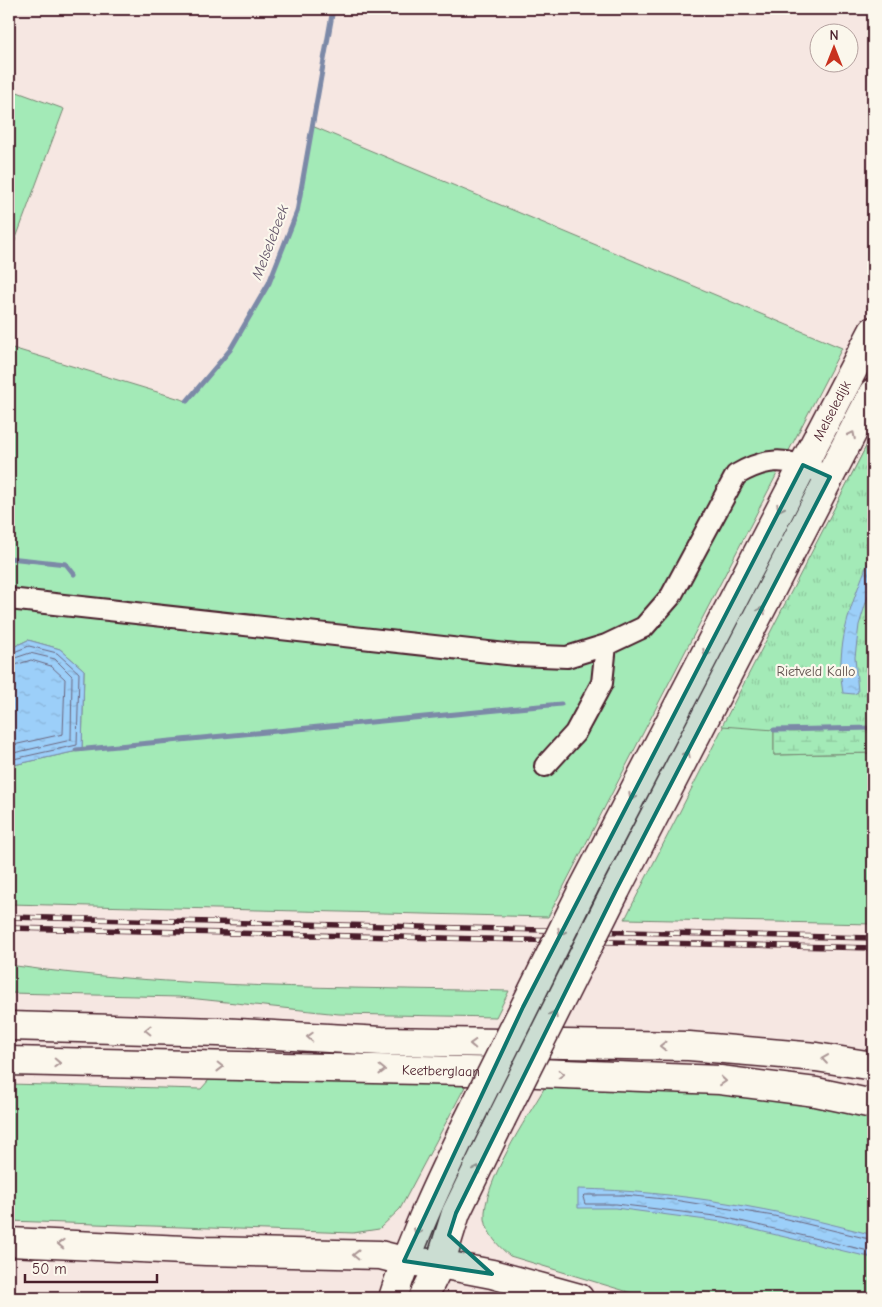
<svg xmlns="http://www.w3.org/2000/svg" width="882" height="1307" viewBox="0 0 882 1307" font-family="'Comic Neue',sans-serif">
	<defs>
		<pattern id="wetland-marsh" width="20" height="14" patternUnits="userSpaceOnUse" patternTransform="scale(1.25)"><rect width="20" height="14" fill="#a3eab7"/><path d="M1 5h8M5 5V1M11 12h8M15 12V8" fill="none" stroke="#8ec89e"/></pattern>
		<pattern id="park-tufts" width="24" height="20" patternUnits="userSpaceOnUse" patternTransform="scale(1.25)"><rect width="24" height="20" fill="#a3eab7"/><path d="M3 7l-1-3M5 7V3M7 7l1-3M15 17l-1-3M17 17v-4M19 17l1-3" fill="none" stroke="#8ec89e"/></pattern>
		<pattern id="water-ripples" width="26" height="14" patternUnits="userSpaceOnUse" patternTransform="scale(1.25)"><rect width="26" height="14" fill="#9ccff9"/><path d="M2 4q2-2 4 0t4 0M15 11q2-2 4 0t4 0" fill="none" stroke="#88b1d6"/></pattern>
	</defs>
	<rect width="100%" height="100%" fill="#f6e7e2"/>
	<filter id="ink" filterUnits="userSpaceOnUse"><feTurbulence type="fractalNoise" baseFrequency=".02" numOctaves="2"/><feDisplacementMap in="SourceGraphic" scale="10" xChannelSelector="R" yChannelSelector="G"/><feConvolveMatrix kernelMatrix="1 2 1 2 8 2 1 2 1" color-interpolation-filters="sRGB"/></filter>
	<g filter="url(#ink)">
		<path fill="#a3eab7" stroke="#768471" d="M 9,89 L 64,109 L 9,257 Z
			M 312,126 L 842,348 L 548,917 L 9,904 L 9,766 L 82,750 L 84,670 L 60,649 L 28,640 L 9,649 L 9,347 L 187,401 L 230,350 L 269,283 L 297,212 Z
			M 873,433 L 873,728 L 774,730 L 774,755 L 873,753 L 873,924 L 625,919 Z
			M 9,965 C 174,989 342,987 509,991 L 496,1017 L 339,1014 L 179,997 L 9,993 Z
			M 209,1080 L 468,1081 L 400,1209 L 379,1229 L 353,1233 L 9,1221 L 9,1084 L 201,1089 Z
			M 545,1087 L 720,1092 L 775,1098 L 873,1116 L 873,1298 L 648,1298 L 510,1256 C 499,1247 487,1234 485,1219 C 482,1184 527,1118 545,1087 Z"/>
		<path fill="url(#wetland-marsh)" stroke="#768471" d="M 873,728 L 873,753 L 774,755 L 774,730 Z"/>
		<path fill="url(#park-tufts)" stroke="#768471" d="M 873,433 L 873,728 L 774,730 L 722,726 Z"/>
		<path fill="url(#water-ripples)" stroke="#7b89a7" d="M 873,551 L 873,580 L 859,625 L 855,657 L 858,692 L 854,694 L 843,693 C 834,643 854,596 873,551 Z
			M 28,640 L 60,649 L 84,670 L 82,750 L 9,766 L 9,649 Z
			M 578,1189 C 678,1191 777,1209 873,1235 L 873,1258 L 722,1222 L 615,1208 L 578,1208 Z"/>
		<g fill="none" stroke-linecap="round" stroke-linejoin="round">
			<path stroke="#6b657d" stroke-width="1" d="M 9,654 L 29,646 L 57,653 L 79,673 L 77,745 L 9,760
				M 9,660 L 30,653 L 55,659 L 72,676 L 71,740 L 9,754
				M 9,667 L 31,660 L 51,666 L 65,679 L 63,734 L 9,746
				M 873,1240 L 774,1216 L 674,1200 L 624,1195 L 585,1195 L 583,1197 L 585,1204 L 616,1204 L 723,1217 L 873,1252"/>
			<path stroke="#7b89a7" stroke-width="5" d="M 187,401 L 230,350 L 269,283 L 297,212 L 333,9
				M 9,558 L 66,564 L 74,574
				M 774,730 L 873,728
				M 76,750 L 561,704"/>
			<defs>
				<path id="street" d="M 9,599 L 516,655 L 567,657 L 606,645 L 644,627 L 671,596 L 736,475 C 765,458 785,457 816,471
					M 545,766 L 575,733 L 602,683 L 606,645"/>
				<g id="secondary">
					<path id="s1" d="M 583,889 L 873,331"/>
					<path d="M 616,890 L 873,393"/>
					<path d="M 9,1026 L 219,1032 L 382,1041 L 689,1046 L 816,1057 L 873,1066"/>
					<path id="s2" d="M 9,1061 L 512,1072 L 720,1080 L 816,1092 L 873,1104"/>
					<path d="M 9,1242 L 206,1251 L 380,1255 L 404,1261 L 440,1264 L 492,1274 L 579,1298"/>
					<path d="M 393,1298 C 412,1237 440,1179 468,1121"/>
					<path d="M 423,1298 L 440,1264 L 456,1213 L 501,1120"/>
				</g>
			</defs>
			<use href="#street" stroke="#4a1f2b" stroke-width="24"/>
			<use href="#secondary" stroke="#4a1f2b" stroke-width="31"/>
			<use href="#street" stroke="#fbf7ec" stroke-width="20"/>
			<use href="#secondary" stroke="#fbf7ec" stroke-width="28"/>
			<defs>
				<path id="rail" d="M 9,917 L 873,938
					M 9,928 L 873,948"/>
			</defs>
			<use href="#rail" stroke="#4a1f2b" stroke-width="5.5"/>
			<use href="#rail" stroke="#fbf7ec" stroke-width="4" stroke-dasharray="11" stroke-linecap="butt"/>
			<defs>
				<path id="secondary-bridge" d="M 501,1120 L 616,890
					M 468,1121 L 583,889"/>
			</defs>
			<use href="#secondary-bridge" stroke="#4a1f2b" stroke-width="31" stroke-linecap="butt"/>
			<use href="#secondary-bridge" stroke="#fbf7ec" stroke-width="28"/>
		</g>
		<defs><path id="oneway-chevron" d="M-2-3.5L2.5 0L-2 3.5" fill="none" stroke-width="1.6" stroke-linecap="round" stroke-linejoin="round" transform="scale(1.25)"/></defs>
		<g stroke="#ab9695">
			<use href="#oneway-chevron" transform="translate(852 435) rotate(-63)"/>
			<use href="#oneway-chevron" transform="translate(780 508) rotate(117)"/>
			<use href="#oneway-chevron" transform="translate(762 610) rotate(-63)"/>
			<use href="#oneway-chevron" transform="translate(706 653) rotate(117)"/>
			<use href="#oneway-chevron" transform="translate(687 754) rotate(-63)"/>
			<use href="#oneway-chevron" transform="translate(632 797) rotate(118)"/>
			<use href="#oneway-chevron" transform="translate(561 932) rotate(117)"/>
			<use href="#oneway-chevron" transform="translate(554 1014) rotate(-63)"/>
			<use href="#oneway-chevron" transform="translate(148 1030) rotate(-179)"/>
			<use href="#oneway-chevron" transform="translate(310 1037) rotate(-177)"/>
			<use href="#oneway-chevron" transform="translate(473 1044) rotate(-178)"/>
			<use href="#oneway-chevron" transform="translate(663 1046) rotate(-180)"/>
			<use href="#oneway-chevron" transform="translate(825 1059) rotate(-172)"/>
			<use href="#oneway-chevron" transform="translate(57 1063) rotate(2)"/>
			<use href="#oneway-chevron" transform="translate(220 1067) rotate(1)"/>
			<use href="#oneway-chevron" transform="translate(382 1070) rotate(1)"/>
			<use href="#oneway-chevron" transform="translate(561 1074) rotate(2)"/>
			<use href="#oneway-chevron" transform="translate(723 1081) rotate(5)"/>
			<use href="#oneway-chevron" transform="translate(477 1169) rotate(-64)"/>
			<use href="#oneway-chevron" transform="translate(417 1232) rotate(113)"/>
			<use href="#oneway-chevron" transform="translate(61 1244) rotate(-178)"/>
			<use href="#oneway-chevron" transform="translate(356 1255) rotate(-179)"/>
		</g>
	</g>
	<path fill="#0f766e" fill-opacity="0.2" stroke="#0f766e" stroke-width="4" stroke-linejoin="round" d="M 803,465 L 830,477 L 616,890 L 456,1213 L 449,1235 L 492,1274 L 404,1261 L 523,1007 Z"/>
	<g text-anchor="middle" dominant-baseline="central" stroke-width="4.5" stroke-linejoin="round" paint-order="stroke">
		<g font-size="14" fill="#4a1f2b" stroke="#fbf7ec">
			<text stroke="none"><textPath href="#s1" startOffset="539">Melseledijk</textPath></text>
			<text stroke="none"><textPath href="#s2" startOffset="432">Keetberglaan</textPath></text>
		</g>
		<g font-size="14" fill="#60524e" stroke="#fbf7ec">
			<text x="816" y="671">Rietveld Kallo</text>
		</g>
		<g font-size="15" font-style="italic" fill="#635469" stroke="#fbf7ec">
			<text transform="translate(270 242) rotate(-69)">Melselebeek</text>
		</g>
	</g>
	<rect width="882" height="1307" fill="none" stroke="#fbf7ec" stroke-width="30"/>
	<rect x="15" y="15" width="852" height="1277" fill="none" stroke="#4a1f2b" stroke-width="2" filter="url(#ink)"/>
	<g transform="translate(834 48)"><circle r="24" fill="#fbf7ec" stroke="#b4a19f"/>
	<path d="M0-4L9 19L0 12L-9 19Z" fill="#c8321e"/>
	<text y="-8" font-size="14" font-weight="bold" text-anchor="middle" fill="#4a1f2b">N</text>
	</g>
	<path d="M25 1274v8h132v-8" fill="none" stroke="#4a1f2b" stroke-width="2.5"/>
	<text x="32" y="1274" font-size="15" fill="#4a1f2b" stroke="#fbf7ec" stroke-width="4" paint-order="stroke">50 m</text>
</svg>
